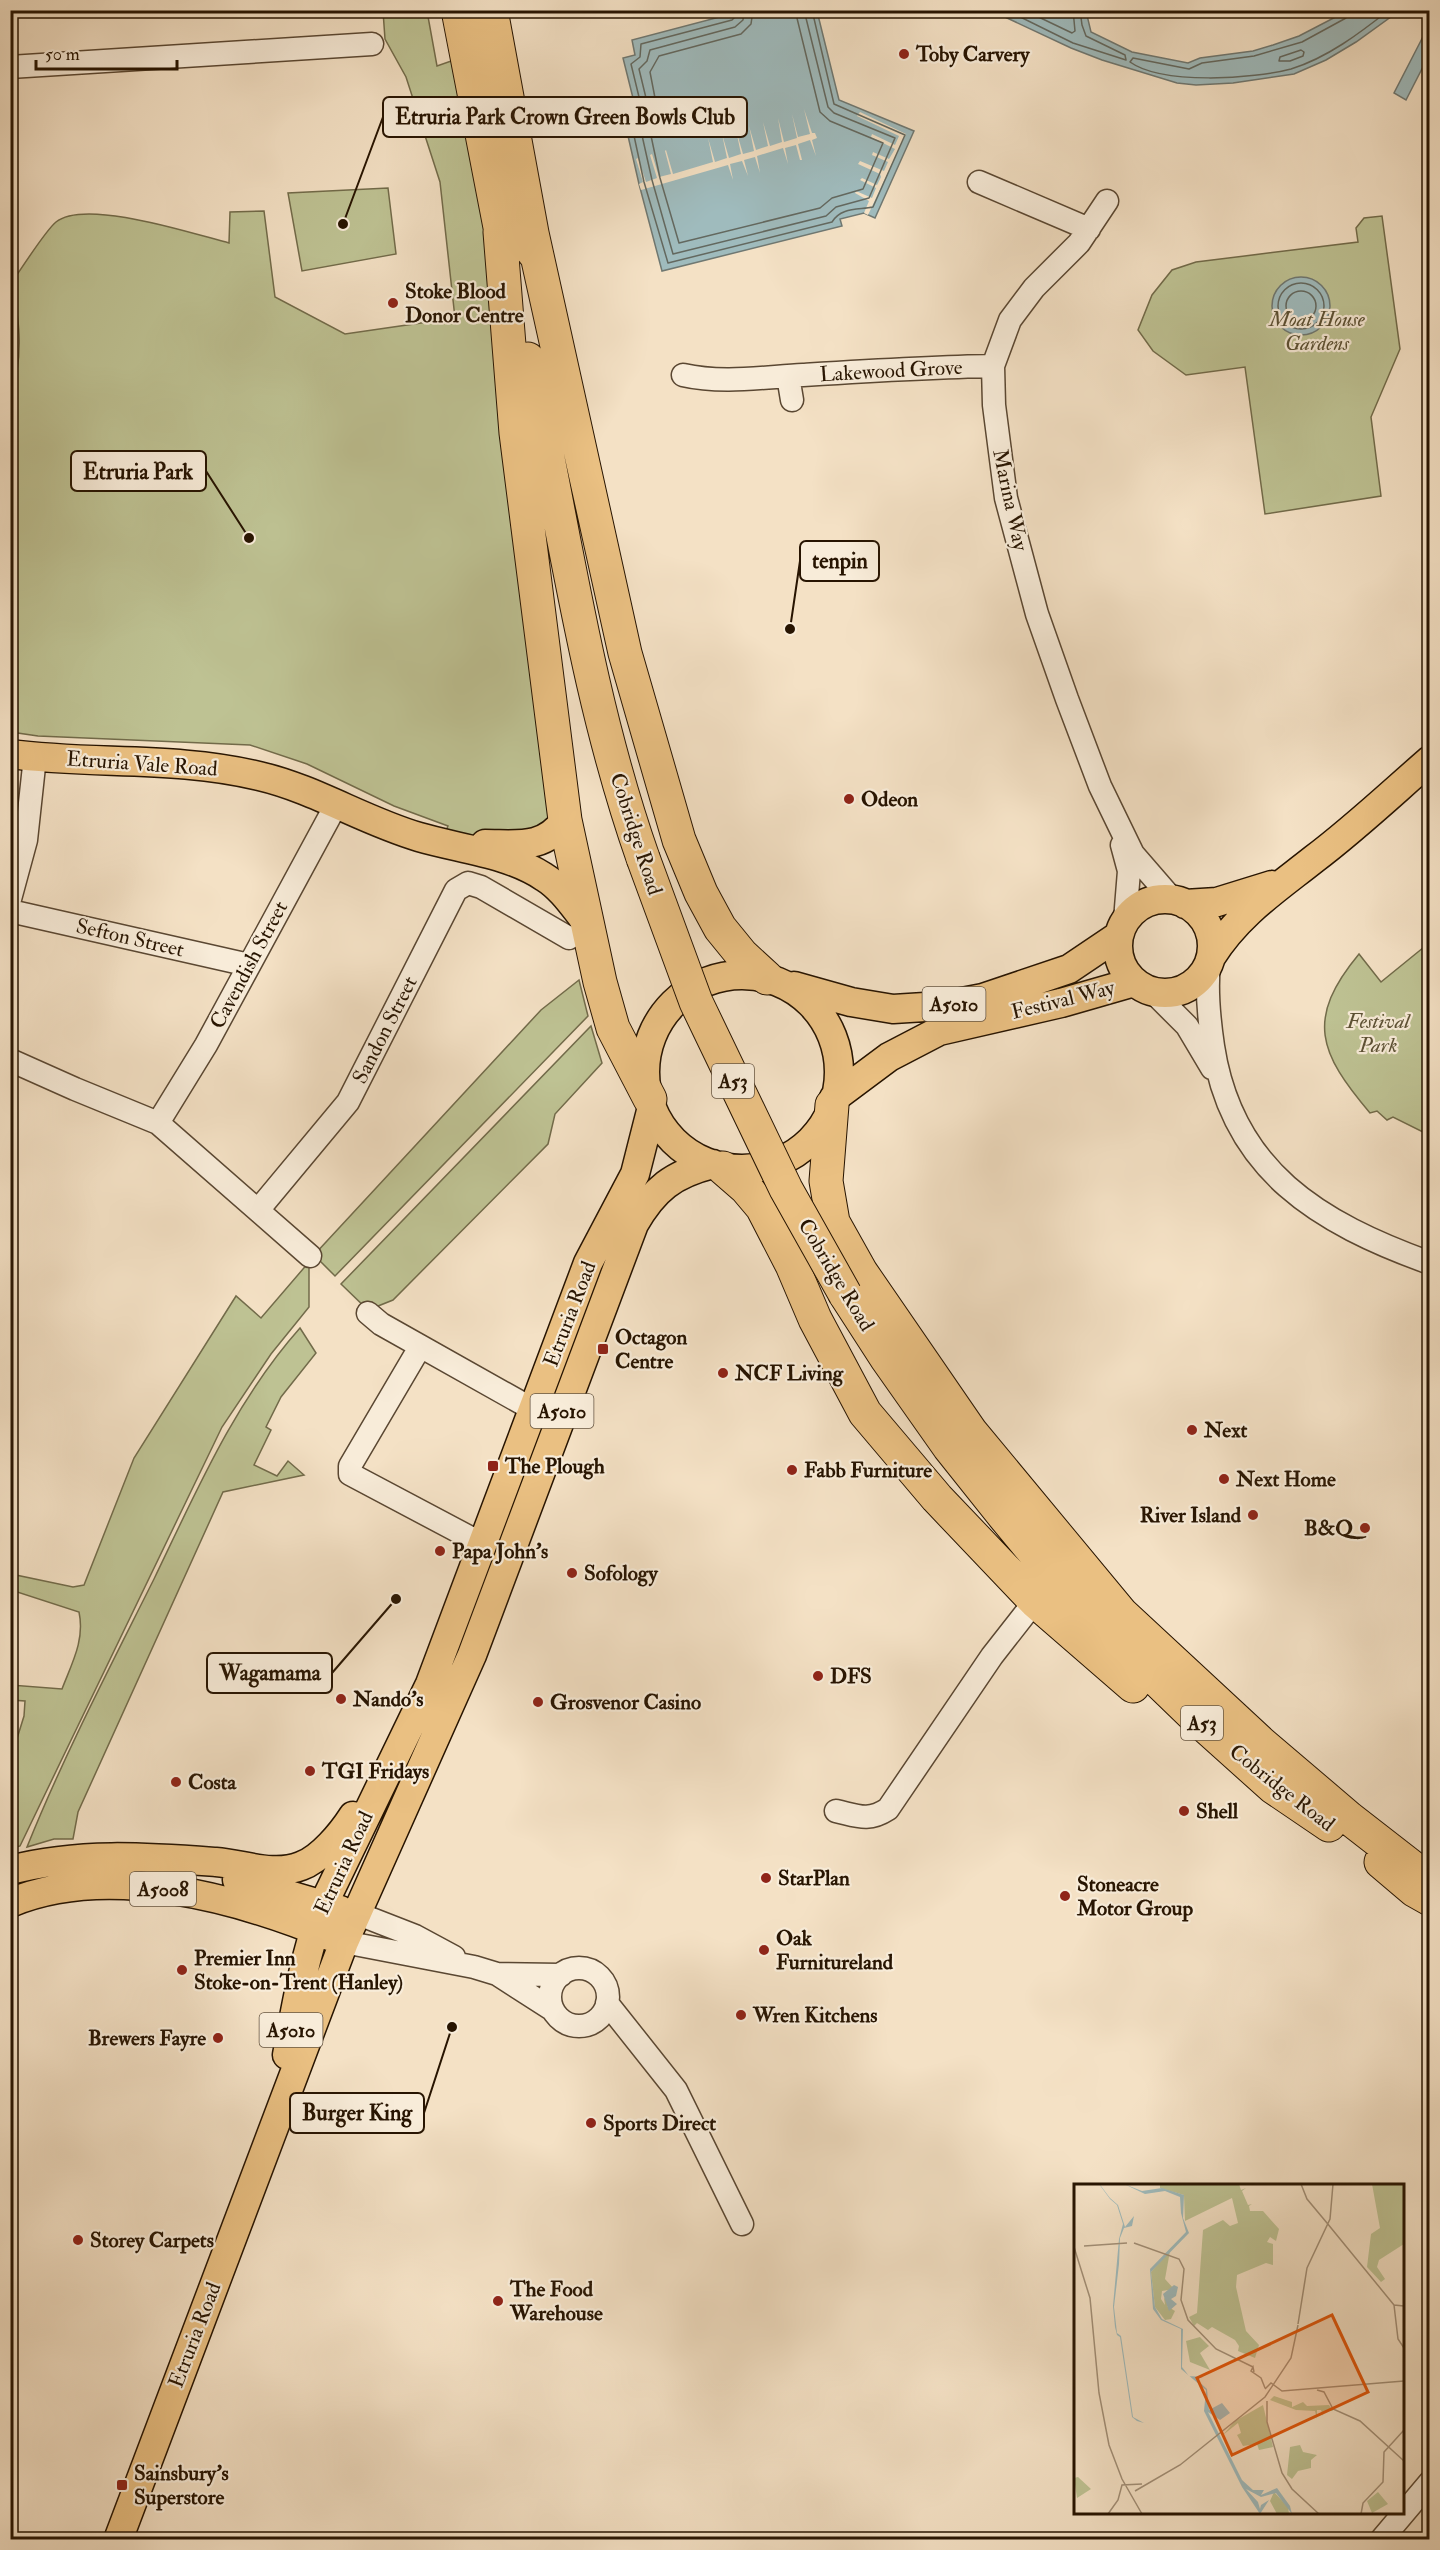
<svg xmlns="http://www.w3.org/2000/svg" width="1440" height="2550" viewBox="0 0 1440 2550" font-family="'IM FELL Double Pica',serif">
	<rect width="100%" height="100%" fill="#f4e1c5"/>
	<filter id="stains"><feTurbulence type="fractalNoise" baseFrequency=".00333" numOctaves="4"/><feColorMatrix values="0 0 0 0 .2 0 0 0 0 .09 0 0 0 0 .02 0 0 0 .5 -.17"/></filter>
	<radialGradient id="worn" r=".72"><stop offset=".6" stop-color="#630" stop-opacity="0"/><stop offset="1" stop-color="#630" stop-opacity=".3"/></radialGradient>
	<path fill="#bec293" stroke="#726b4a" stroke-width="1.5" d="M 383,11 L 427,11 L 437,66 L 454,60 L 496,279 L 549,821 L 542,831 L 441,843 L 448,826 L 394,806 L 307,764 L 250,745 L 38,736 L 11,732 L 10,399 C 24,356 20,325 12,282 C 22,268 45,231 56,222 C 85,198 194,234 229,243 L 230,212 L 264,211 L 275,297 L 345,334 L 455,318 L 440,182 L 406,77 L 385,39 Z
		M 388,188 L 396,254 L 302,271 L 288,193 Z
		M 1382,216 L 1400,349 L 1371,417 L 1381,496 L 1265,514 L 1245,367 L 1186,375 L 1153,351 L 1138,330 L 1152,295 L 1172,270 L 1196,262 L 1358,242 L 1356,228 L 1364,218 Z
		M 1429,943 L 1429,1135 L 1393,1117 L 1387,1120 L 1377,1111 L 1370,1113 C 1319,1053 1305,1019 1359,954 L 1381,982 Z
		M 579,980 L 588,1016 L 335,1276 L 314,1255 L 541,1010 Z
		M 591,1026 L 602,1063 L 555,1114 L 548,1144 L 393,1300 L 368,1310 L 341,1284 Z
		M 309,1262 L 309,1307 L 271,1354 L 222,1427 L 20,1846 L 11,1849 L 10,1761 L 24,1716 L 25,1701 L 11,1700 L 11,1685 L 62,1689 C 72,1663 85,1640 79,1612 L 11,1590 L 11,1574 L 73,1587 L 84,1585 L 134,1458 L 236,1296 L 261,1318 Z
		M 300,1328 L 316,1353 L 281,1397 L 266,1427 L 271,1430 L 254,1465 L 277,1476 L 288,1461 L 304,1475 L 223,1492 L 78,1812 L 73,1839 L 54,1839 L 27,1847 C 64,1755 110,1667 154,1579 C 196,1492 235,1401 300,1328 Z"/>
	<path fill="#9fbbbd" stroke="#6f7872" stroke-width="1.5" d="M 730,11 L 817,11 L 839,100 L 914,131 L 875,218 L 864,213 L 840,219 L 842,226 L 662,271 L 639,184 L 620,101 L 633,98 L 623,58 L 635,55 L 632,40 L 731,14 Z
		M 992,11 L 1086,11 L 1091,32 L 1132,52 L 1188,63 L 1200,58 L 1253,51 L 1273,45 L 1299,36 L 1347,11 L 1399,11 L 1356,42 L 1326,60 L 1294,74 L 1233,83 L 1196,85 L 1177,83 L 1102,60 L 1071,48 Z
		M 1429,25 L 1429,55 L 1406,100 L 1394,93 Z
		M1272 306a29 29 0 1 1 58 0a29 29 0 1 1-58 0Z"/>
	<path fill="#f4e1c5" d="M 804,109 L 812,133 L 815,133 L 817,138 L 812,140 L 816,156 L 810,140 L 798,144 L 802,160 L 800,160 L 796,145 L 785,148 L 788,164 L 783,148 L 757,156 L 760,173 L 755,157 L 744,160 L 748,176 L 742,161 L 730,164 L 733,180 L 728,165 L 641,190 L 639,184 L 643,182 L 636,159 L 638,158 L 646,182 L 657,178 L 650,155 L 652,154 L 659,177 L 671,174 L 665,151 L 666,150 L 673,174 L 713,162 L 708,138 L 715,162 L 727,158 L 722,134 L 729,158 L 741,154 L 736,130 L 743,154 L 754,151 L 749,126 L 756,150 L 768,146 L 763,122 L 770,146 L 782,142 L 778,118 L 784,142 L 797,138 L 792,114 L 798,137 L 810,134 Z
		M 860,112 L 906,134 L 868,215 L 864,213 L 869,201 L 855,193 L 856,191 L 872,198 L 876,188 L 860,180 L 862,178 L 877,185 L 881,177 L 880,174 L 858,164 L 860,161 L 884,171 L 888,162 L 872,155 L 873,152 L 889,159 L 895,149 L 871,137 L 872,134 L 895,145 L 899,136 L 857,116 Z"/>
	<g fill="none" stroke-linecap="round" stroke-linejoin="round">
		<path stroke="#63685f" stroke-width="1.5" d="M 737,10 L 736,16 L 732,20 L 641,44 L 640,57 L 631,64 L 639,97 L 628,108 L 644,182 L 668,263 L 832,222 C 841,207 858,210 873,207 L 905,135 L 834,104 L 812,10
			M 744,10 L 743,20 L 735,27 L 650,50 L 647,61 L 639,69 L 646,98 L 637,113 L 652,180 L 673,254 L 826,216 L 836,207 L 869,198 L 895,138 L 834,113 L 828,107 L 804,10
			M 753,10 L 751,24 L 741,34 L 659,56 L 650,72 L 655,98 L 647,117 L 660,178 L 679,243 L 820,208 L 832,198 L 863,189 L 883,143 L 830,121 L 820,112 L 795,10
			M 1006,10 L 1073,43 L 1126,60 L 1125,55 L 1086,36 L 1082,25 L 1080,10
			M 1024,10 L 1072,33 L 1075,31 L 1073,10
			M 1349,10 L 1346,18 L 1302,42 L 1254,56 L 1202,63 L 1189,69 L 1133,58 L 1130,62 C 1162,85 1254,79 1291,69 C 1327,58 1360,33 1389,10
			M 1301,50 L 1304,52 L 1303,56 L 1290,61 L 1279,61 L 1280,57 Z
			M1278 306a23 23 0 1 1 46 0a23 23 0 1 1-46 0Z
			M1286 306a15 15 0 1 1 30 0a15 15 0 1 1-30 0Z"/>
		<defs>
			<path id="minor" d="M 10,67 L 372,44
				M 979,182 L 1089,229
				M 1107,201 L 1079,243 L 1034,288 L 1010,320 L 993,366 L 994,405 L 1006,498 L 1037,614 L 1067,699 L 1100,786 L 1133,854 L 1172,899
				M 683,375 C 722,384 764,377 803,375 C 867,371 930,367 993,366
				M 788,376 L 792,400
				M 1122,845 L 1129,871 L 1125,920
				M 10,899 L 26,840 L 35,757
				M 10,911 L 249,965
				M 1209,964 C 1206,991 1209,1019 1213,1046 C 1232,1171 1319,1223 1430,1263
				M 1153,992 L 1187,1026 L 1212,1068
				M 10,1060 L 75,1089 L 158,1123 L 310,1256
				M 158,1123 L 206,1045 L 336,805
				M 259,1209 L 348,1102 L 456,890 L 468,883 L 481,887 L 569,938
				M 368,1313 L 381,1324 L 534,1410 L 547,1413
				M 420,1347 L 350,1466 L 350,1474 L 484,1545
				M 836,1811 C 858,1816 868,1822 888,1809 L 992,1656 L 1035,1601
				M 356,1913 L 415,1936 L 454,1957
				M 344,1942 L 474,1967 L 497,1974 L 561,1975
				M550 1997a29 29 0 1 1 58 0a29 29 0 1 1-58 0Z
				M 497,1974 L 553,2010
				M 607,2003 L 676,2090 L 742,2224
				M 1381,2540 L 1430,2482"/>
			<path id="major" d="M 10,754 C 93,765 177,756 259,776 C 315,789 364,821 419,837 C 460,849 508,853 544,877 C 562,888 574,907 587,923
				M 485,844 C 517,844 544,850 565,820
				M1118 946a47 47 0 1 1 94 0a47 47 0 1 1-94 0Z
				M 1185,904 L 1217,902 L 1272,885
				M 1211,957 C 1238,914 1275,890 1314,859 C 1354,829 1392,793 1430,760
				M645 1072a97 97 0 1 1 194 0a97 97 0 1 1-194 0Z
				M 794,986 L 851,1002 L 893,1009 L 941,1006 L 983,998 L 1069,969 L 1118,936
				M 834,1098 L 889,1057 L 939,1031 L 1061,1003 L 1134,982
				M 10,1870 C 79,1852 146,1857 216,1862 C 244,1864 273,1877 301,1866 C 321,1859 342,1833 353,1816
				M 237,1880 L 340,1910
				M 10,1903 C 108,1862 238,1898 332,1937
				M 287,2055 C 296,2005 305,1954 323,1905 L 430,1684 L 588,1263 L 635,1174 L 652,1107
				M 118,2540 L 344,1942 L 472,1655 L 634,1224 C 654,1189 673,1174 713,1164"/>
			<path id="highway" d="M 458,10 L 505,253
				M 491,10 L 532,233 L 534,253
				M 500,232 L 516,433 L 565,820 L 600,982 L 613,1028 L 650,1099
				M 532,233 L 625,653 L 679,840 L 701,893 L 720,928 L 742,955 L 767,978
				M 528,359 C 564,526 586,696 643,858
				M 832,1105 L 826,1181 L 833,1222 L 861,1272 L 971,1432 L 1121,1613 L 1261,1743 L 1349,1818 L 1412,1867
				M 723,1168 L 746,1188 L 762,1207 L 792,1265 L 815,1319 L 865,1413 L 937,1498 L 1035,1601 L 1133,1686
				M 845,1294 L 887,1359 L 949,1447 L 1004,1516 L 1073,1599 L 1195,1717 L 1273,1787 L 1329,1825
				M 1381,1862 L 1414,1890 L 1430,1899"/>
		</defs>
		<use href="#minor" stroke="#5a4732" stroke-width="25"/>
		<use href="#major" stroke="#271401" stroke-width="31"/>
		<use href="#highway" stroke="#271401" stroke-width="35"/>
		<use href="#minor" stroke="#f8ecd9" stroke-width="22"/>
		<use href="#major" stroke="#eac082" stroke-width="28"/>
		<use href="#highway" stroke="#eac082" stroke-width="33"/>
		<defs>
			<path id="highway-bridge" d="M 643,858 L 696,1002 L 786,1189 L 845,1294"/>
		</defs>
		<use href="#highway-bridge" stroke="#271401" stroke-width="35" stroke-linecap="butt"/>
		<use href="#highway-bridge" stroke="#eac082" stroke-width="33"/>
	</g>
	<g fill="#8f2418" stroke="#f8ecd9" stroke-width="2">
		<circle cx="904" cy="54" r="6"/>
		<circle cx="393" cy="303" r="6"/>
		<circle cx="849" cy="799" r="6"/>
		<rect x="597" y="1343" width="12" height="12" rx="3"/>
		<circle cx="723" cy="1373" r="6"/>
		<circle cx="1192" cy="1430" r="6"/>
		<rect x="487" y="1460" width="12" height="12" rx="3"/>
		<circle cx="792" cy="1470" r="6"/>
		<circle cx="1224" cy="1479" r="6"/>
		<circle cx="1253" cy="1515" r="6"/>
		<circle cx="1365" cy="1528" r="6"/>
		<circle cx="440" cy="1551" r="6"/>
		<circle cx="572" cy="1573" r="6"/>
		<circle cx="818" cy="1676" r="6"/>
		<circle cx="341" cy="1699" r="6"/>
		<circle cx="538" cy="1702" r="6"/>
		<circle cx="310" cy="1771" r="6"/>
		<circle cx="176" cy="1782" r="6"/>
		<circle cx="1184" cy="1811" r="6"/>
		<circle cx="766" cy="1878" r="6"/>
		<circle cx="1065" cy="1896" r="6"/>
		<circle cx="764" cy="1950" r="6"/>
		<circle cx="182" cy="1970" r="6"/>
		<circle cx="741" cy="2015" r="6"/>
		<circle cx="218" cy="2038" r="6"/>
		<circle cx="591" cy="2123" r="6"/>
		<circle cx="78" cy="2240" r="6"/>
		<circle cx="498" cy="2301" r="6"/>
		<rect x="116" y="2479" width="12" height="12" rx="3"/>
	</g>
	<g text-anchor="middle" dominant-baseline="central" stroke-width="4.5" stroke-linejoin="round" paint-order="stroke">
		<g fill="#f8ecd9" stroke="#665542" stroke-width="1.5">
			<rect x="922.5" y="987" width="63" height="34" rx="4.5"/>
			<rect x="712" y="1064" width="42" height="34" rx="4.5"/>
			<rect x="530.5" y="1394" width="63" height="34" rx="4.5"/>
			<rect x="1181" y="1706" width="42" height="34" rx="4.5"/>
			<rect x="130" y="1872" width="66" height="34" rx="4.5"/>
			<rect x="259.5" y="2013" width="63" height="34" rx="4.5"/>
		</g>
		<g font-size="20" font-weight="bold" fill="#271401">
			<text x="954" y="1004">A5010</text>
			<text x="733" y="1081">A53</text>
			<text x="562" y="1411">A5010</text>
			<text x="1202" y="1723">A53</text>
			<text x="163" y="1889">A5008</text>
			<text x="291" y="2030">A5010</text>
		</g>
		<g font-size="21" font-weight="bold" fill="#271401" stroke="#f8ecd9" text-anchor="start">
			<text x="916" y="54">Toby Carvery</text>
			<text x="405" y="291">Stoke Blood<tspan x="405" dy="24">Donor Centre</tspan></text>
			<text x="861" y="799">Odeon</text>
			<text x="615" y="1337">Octagon<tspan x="615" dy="24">Centre</tspan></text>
			<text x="735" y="1373">NCF Living</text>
			<text x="1204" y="1430">Next</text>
			<text x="505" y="1466">The Plough</text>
			<text x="804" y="1470">Fabb Furniture</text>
			<text x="1236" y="1479">Next Home</text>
			<text x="1241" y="1515" text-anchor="end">River Island</text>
			<text x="1353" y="1528" text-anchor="end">B&amp;Q</text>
			<text x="452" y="1551">Papa John's</text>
			<text x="584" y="1573">Sofology</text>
			<text x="830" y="1676">DFS</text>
			<text x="353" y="1699">Nando's</text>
			<text x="550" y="1702">Grosvenor Casino</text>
			<text x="322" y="1771">TGI Fridays</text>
			<text x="188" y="1782">Costa</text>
			<text x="1196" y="1811">Shell</text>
			<text x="778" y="1878">StarPlan</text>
			<text x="1077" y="1884">Stoneacre<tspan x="1077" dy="24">Motor Group</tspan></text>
			<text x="776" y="1938">Oak<tspan x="776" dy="24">Furnitureland</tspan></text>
			<text x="194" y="1958">Premier Inn<tspan x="194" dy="24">Stoke-on-Trent (Hanley)</tspan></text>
			<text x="753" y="2015">Wren Kitchens</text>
			<text x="206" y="2038" text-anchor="end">Brewers Fayre</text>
			<text x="603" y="2123">Sports Direct</text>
			<text x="90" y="2240">Storey Carpets</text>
			<text x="510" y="2289">The Food<tspan x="510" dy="24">Warehouse</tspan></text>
			<text x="134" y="2473">Sainsbury's<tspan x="134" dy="24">Superstore</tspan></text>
		</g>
		<g font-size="21" font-style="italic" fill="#5c5134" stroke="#f8ecd9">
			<text x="1317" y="319">Moat House<tspan x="1317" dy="24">Gardens</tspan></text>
			<text x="1378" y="1021">Festival<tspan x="1378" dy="24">Park</tspan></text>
		</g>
		<g font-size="21" fill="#271401" stroke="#f8ecd9">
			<text transform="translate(891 371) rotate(-3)">Lakewood Grove</text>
			<text transform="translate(1010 500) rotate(78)">Marina Way</text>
			<text transform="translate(142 764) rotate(4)">Etruria Vale Road</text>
			<text transform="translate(636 834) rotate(72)">Cobridge Road</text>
			<text transform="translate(130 938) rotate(13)">Sefton Street</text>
			<text transform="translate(249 965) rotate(-62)">Cavendish Street</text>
			<text transform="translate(1063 1000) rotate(-14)">Festival Way</text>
			<text transform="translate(385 1030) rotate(-63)">Sandon Street</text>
			<text transform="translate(836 1275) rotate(59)">Cobridge Road</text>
			<text transform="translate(570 1314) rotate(-69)">Etruria Road</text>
			<text transform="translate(1282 1788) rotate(38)">Cobridge Road</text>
			<text transform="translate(344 1863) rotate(-65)">Etruria Road</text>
			<text transform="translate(195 2335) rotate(-69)">Etruria Road</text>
		</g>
	</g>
	<g transform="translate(1074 2184)">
		<rect width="330" height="330" fill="#f4e1c5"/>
		<path d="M 86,0 L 165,0 L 167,6 L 172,4 L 168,7 L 174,21 L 178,20 L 175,22 L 176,27 L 189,27 L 205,45 L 202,57 L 196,53 L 193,58 L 199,60 L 199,81 L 192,79 L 163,91 L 162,103 L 172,147 L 185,161 L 181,174 L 164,167 L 165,162 L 161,156 L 138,143 L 134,146 L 123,139 L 120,142 L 115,133 L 123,129 L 129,46 L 149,36 L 156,42 L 164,39 L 158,14 L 111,37 L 110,11 L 86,4 ZM 298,0 L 330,0 L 330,60 L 305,76 L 303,83 L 311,95 L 307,98 L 293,83 L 297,50 L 306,44 ZM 96,67 L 91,95 L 100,105 L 88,107 L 87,115 L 91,121 L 90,114 L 97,119 L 93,122 L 101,127 L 97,135 L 91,136 L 81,123 L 77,88 ZM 126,153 L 135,162 L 126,169 L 136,186 L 116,178 L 112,157 ZM 200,212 L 218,218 L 218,223 L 229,218 L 233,222 L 255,221 L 259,227 L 249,227 L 249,232 L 247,226 L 243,226 L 243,235 L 241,227 L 222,226 L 196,216 ZM 189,221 L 199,263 L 185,266 L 183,260 L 169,262 L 163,251 L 167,249 L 164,239 L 149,251 L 161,237 ZM 226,261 L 229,268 L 243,271 L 237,276 L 237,284 L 224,287 L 218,295 L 213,291 L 216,263 ZM 4,293 L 17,305 L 3,314 L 0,294 ZM 200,308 L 214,323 L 215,330 L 203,330 L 196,317 ZM 304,308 L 314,320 L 298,329 L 293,317 Z" fill="#bec293"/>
		<path d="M 25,0 L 27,2 L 36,14 L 44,21 L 51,43 L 60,32 L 58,42 L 50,44 L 46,54 L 45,80 L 40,123 L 43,149 L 47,152 L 59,233 L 70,239 L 63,237 L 58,233 L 46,153 L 43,151 L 41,143 L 39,122 L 45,55 L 49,40 L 43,21 L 36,15 ZM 50,0 L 68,7 L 88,4 L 110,11 L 109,34 L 115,49 L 77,88 L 81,123 L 88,135 L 109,145 L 108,183 L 115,192 L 129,193 L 122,195 L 133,205 L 135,226 L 148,219 L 156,229 L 146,236 L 134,228 L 168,296 L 179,306 L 190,306 L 187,311 L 203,304 L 216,322 L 218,330 L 202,309 L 187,313 L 172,305 L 184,318 L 186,325 L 187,321 L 195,316 L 186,330 L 168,303 L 130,227 L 132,206 L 107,185 L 107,145 L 87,136 L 79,125 L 76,85 L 112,48 L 107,29 L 106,13 L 91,7 L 71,10 ZM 100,101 L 104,103 L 102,112 L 97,115 L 103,120 L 95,127 L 89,110 Z" fill="#9fbbbd"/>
		<path fill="none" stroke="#a28f77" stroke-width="1.5" d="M 227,0 L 233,15 L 253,39M 253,39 L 320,121 L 330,122M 60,59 L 105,75 L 110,85 L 107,116 L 114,136 L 142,165 L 179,183M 10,62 L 53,59M 0,63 L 16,114 L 25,209 L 35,261 L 48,295 L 68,330M 320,121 L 324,155 L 330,164M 224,140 L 233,84 L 256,35 L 259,0M 180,188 L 179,183 L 177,187 L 187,194 L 191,204M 191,205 L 197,199 L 208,207 L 330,197M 243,206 L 250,208 L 259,225 L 286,237 L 330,277M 193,217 L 193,238 L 208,289 L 218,305 L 245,330M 61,307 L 106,281 L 191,213 L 217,174 L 224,141M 34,330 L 44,316 L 48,301 L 68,300M 287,330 L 289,319 L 309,298 L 310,268 L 330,246"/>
		<path fill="#de560b" fill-opacity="0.15" stroke="#de560b" stroke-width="3" d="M 258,131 L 294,208 L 158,271 L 123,194 Z"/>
		<rect width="330" height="330" fill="none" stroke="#271401" stroke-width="3"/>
	</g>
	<path fill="none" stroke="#271401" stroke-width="2" d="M343 224L383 117M249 538L206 471M790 629L800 561M396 1599L332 1673M452 2027L424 2113"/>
	<g fill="#271401" stroke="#f8ecd9" stroke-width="2">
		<circle cx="343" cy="224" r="6"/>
		<circle cx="249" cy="538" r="6"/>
		<circle cx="790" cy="629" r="6"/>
		<circle cx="396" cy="1599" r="6"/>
		<circle cx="452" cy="2027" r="6"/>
	</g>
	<g fill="#f8ecd9" stroke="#271401" stroke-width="2">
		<rect x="383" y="97" width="364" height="40" rx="6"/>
		<rect x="71" y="451" width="135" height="40" rx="6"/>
		<rect x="800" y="541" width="79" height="40" rx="6"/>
		<rect x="207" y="1653" width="125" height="40" rx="6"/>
		<rect x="290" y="2093" width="134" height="40" rx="6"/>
	</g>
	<g font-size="22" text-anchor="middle" font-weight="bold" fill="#271401">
		<text x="565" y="124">Etruria Park Crown Green Bowls Club</text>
		<text x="138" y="479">Etruria Park</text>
		<text x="840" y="568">tenpin</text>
		<text x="270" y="1680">Wagamama</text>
		<text x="357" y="2120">Burger King</text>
	</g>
	<rect width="1440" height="2550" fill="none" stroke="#f4e1c5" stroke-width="36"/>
	<rect x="12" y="12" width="1416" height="2526" fill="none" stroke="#271401" stroke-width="3"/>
	<rect x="18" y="18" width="1404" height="2514" fill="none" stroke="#271401" stroke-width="1.5"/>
	<path d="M36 60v9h141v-9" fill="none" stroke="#271401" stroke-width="3"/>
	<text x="45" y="60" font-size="18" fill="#271401" stroke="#f8ecd9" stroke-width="4.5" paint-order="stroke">50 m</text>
	<rect width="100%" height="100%" filter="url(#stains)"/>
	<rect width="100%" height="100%" fill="url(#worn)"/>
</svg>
